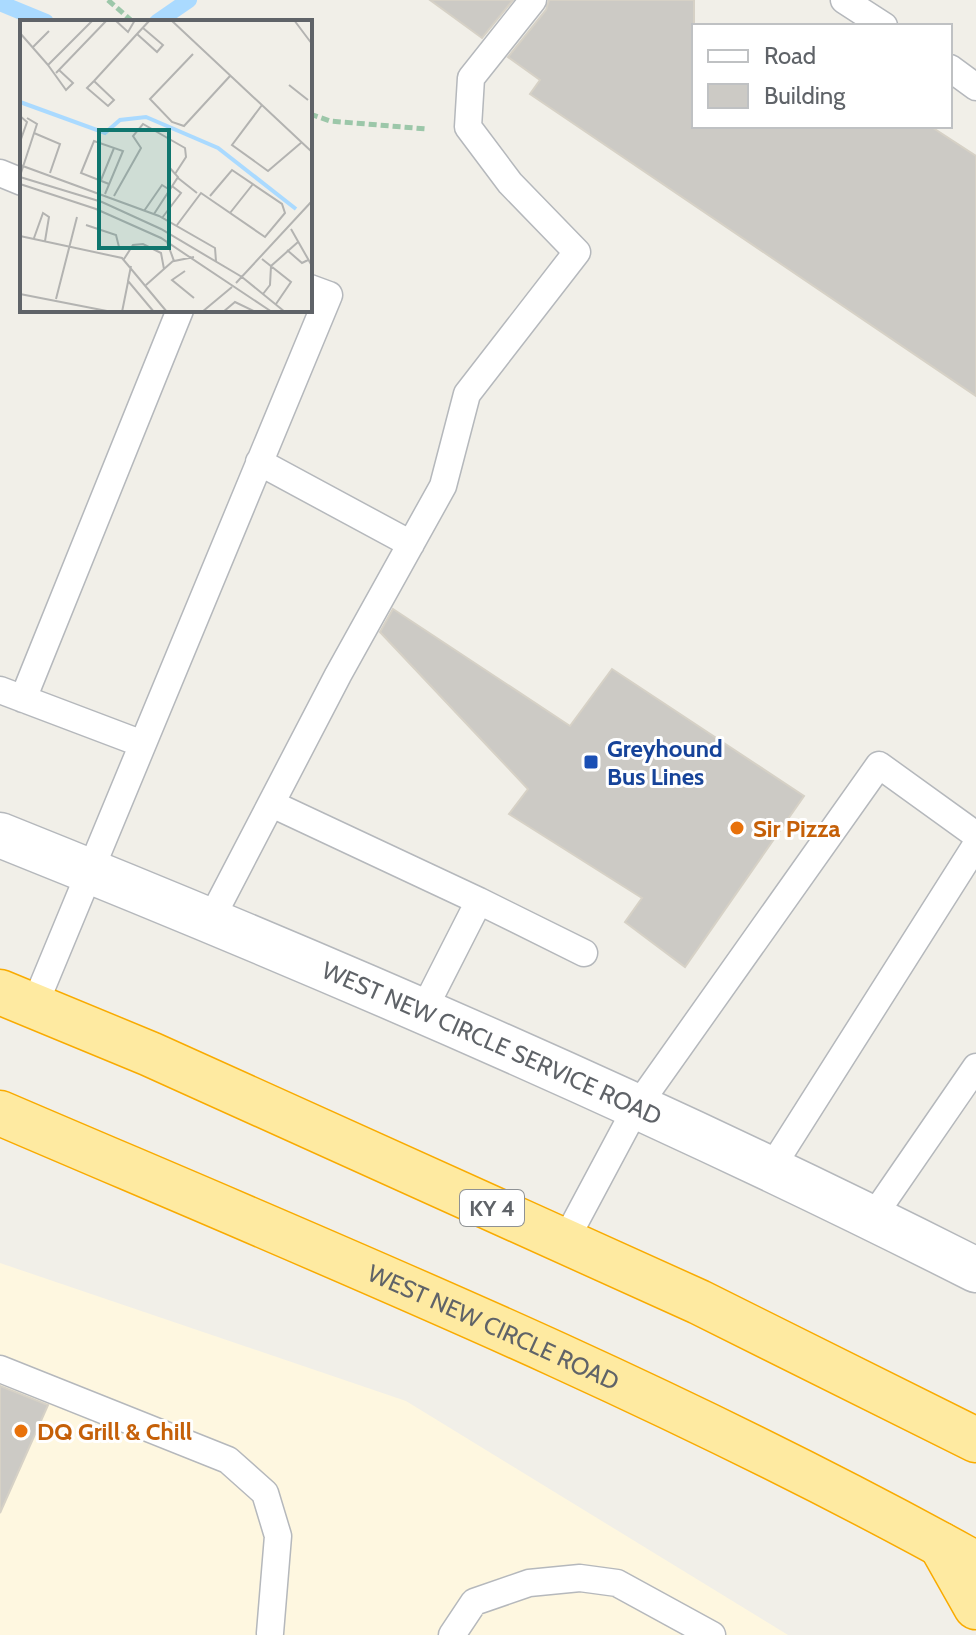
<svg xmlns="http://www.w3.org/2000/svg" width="976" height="1635" viewBox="0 0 976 1635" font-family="Cabin,sans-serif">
	<rect width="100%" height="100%" fill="#f1efe8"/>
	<path fill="#fef7e0" d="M 0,1263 L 406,1401 L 788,1635 L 0,1635 Z"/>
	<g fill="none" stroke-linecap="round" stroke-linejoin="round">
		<path stroke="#aadaff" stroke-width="16" d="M 0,3 L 46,22
			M 157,22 L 189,0"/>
	</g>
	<path fill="#cccac5" stroke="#d6d1c6" stroke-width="2" d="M 430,0 L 513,0 L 482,38 Z
		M 549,0 L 694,0 L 694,126 L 930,126 L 976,156 L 976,396 L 530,94 L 540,80 L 508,57 L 546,10 Z
		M 393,609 L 570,726 L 612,669 L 804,796 L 685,967 L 625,922 L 642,898 L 509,814 L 528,789 L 380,632 Z
		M 0,1386 L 48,1405 L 0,1513 Z"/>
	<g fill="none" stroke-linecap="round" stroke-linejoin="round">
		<defs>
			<path id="service" d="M 844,0 L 884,26
				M 950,68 L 976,87
				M 0,173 L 22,182
				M 259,462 L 411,544
				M 0,690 L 140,743
				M 23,699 L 180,310
				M 272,804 L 479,901
				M 210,921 L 338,675 L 443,486 L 467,394 L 577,252 L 510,183 L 468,127 L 471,78 L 533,0
				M 35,1004 L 329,295 L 310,288
				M 422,1013 L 479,901 L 584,953
				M 770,1170 L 976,845
				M 872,1218 L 976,1067
				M 565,1241 L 636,1108 L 879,765 L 976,835
				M 0,1369 L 228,1460 L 265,1493 L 278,1536 L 270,1633
				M 452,1635 L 474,1602 L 529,1583 L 580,1578 L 617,1583 L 712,1635"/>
			<g id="minor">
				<path id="s1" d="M 0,835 C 330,967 659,1109 976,1270"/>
			</g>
			<g id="trunk">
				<path d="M 0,992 L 150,1054 L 699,1302 L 976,1440"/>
				<path id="s2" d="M 0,1113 C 329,1254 663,1390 976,1564"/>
				<path d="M 941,1545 L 976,1607"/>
			</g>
		</defs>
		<use href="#service" stroke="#b5b8bc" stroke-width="29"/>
		<use href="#minor" stroke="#b5b8bc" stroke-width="47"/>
		<use href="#trunk" stroke="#f9ab00" stroke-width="47"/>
		<path stroke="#9cc7a9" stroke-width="5" stroke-dasharray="8 4" stroke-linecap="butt" d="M 108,0 L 133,22
			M 310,114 L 330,121 L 427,129"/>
		<use href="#service" stroke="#fff" stroke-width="26"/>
		<use href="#minor" stroke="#fff" stroke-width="44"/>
		<use href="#trunk" stroke="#feeaa1" stroke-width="44"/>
	</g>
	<rect fill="#1a4fb4" stroke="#fff" stroke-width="3" x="583" y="754" width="16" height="16" rx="4"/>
	<g fill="#e8710a" stroke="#fff" stroke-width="3">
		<circle cx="737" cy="828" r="8"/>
		<circle cx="21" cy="1431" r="8"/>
	</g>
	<g text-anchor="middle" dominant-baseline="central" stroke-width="6" stroke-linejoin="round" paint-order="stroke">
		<rect fill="#fff" stroke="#8f9295" stroke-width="2" x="460" y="1190" width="64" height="36" rx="6"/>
		<g font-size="22" font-weight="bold" fill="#5f6368">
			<text x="492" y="1208">KY 4</text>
		</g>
		<g font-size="24" font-weight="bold" fill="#164399" stroke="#fff" text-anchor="start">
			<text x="607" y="748">Greyhound<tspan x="607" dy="28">Bus Lines</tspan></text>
		</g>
		<g font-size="24" font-weight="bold" fill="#c56008" stroke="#fff" text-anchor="start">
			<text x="753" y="828">Sir Pizza</text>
			<text x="37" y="1431">DQ Grill &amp; Chill</text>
		</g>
		<g font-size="24" fill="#5f6368" stroke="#fff">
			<text stroke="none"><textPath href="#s1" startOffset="534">WEST NEW CIRCLE SERVICE ROAD</textPath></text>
			<text stroke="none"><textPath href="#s2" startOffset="538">WEST NEW CIRCLE ROAD</textPath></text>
		</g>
	</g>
	<g transform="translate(20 20)">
		<rect width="292" height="292" fill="#f1efe8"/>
		<path fill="none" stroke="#aadaff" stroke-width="4" d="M 0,82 L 85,113 L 100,100 L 126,97 L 198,128 L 276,189"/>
		<path fill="none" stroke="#b3b3b1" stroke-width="2" d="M 95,0 L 108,12 L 115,0M 151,0 L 292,132M 274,0 L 292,24M 0,13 L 28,45 L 73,0M 117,14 L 137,32 L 143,25 L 123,8M 12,28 L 29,11M 173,34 L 130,79 L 152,102 L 164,106 L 210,56M 28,45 L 46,70 L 53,63 L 39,50M 36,53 L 87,0M 74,61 L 94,80 L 88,86 L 67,68 L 74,61 L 117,14 L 130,0M 269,65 L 288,80M 242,85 L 212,125 L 248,151 L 282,122M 0,96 L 7,102 L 0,122M 14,113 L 40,124 L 30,153M 0,145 L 139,196 L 195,228 L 196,241M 0,156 L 17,104 L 7,98M 0,157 L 82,182 L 141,209 L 222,257 L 265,292M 158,158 L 177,173M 81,160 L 94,128M 0,164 L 76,189 L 141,218 L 252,292M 85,174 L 103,131 L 74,121 L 61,153 L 89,164M 94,176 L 121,128 L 113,116 L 123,104 L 165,128 L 166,137 L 155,154M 124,191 L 142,165 L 150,170M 210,193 L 233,164M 134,194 L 158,157 L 149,147M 142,198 L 161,173 L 152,166M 66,205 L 96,215 L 99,227M 157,205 L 181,173 L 245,217 L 265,193 L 262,184 L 212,150 L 190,176M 271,209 L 292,246M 0,216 L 102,238 L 147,292M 14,218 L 23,193 L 29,197 L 25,221M 147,222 L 154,241 L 174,237M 267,230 L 282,243 L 288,240M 104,239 L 113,225 L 123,224 L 141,233 L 144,249M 242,239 L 271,262 L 256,284M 111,246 L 108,261 L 134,292M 165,251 L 152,260 L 174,278M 216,263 L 292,181M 126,265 L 153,241M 0,274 L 92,292M 243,274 L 250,265 L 251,246 L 278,222M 36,279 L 57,197M 102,292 L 108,262M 182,292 L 212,267M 203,292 L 215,282 L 236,292"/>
		<path fill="#0f766e" fill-opacity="0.15" stroke="#0f766e" stroke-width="4" d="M 79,110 L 149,110 L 149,228 L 79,228 Z"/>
		<rect width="292" height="292" fill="none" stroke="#5f6368" stroke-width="4"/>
	</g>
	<rect x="692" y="24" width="260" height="104" fill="#ffffff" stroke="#bfc1c3" stroke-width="2"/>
	<rect x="708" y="50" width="40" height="12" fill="#ffffff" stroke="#bfc1c3" stroke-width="2"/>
	<text x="764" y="64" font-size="24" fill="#5f6368">Road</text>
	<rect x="708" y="84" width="40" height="24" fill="#cccac5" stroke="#bfc1c3" stroke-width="2"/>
	<text x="764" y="104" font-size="24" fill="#5f6368">Building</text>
</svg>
